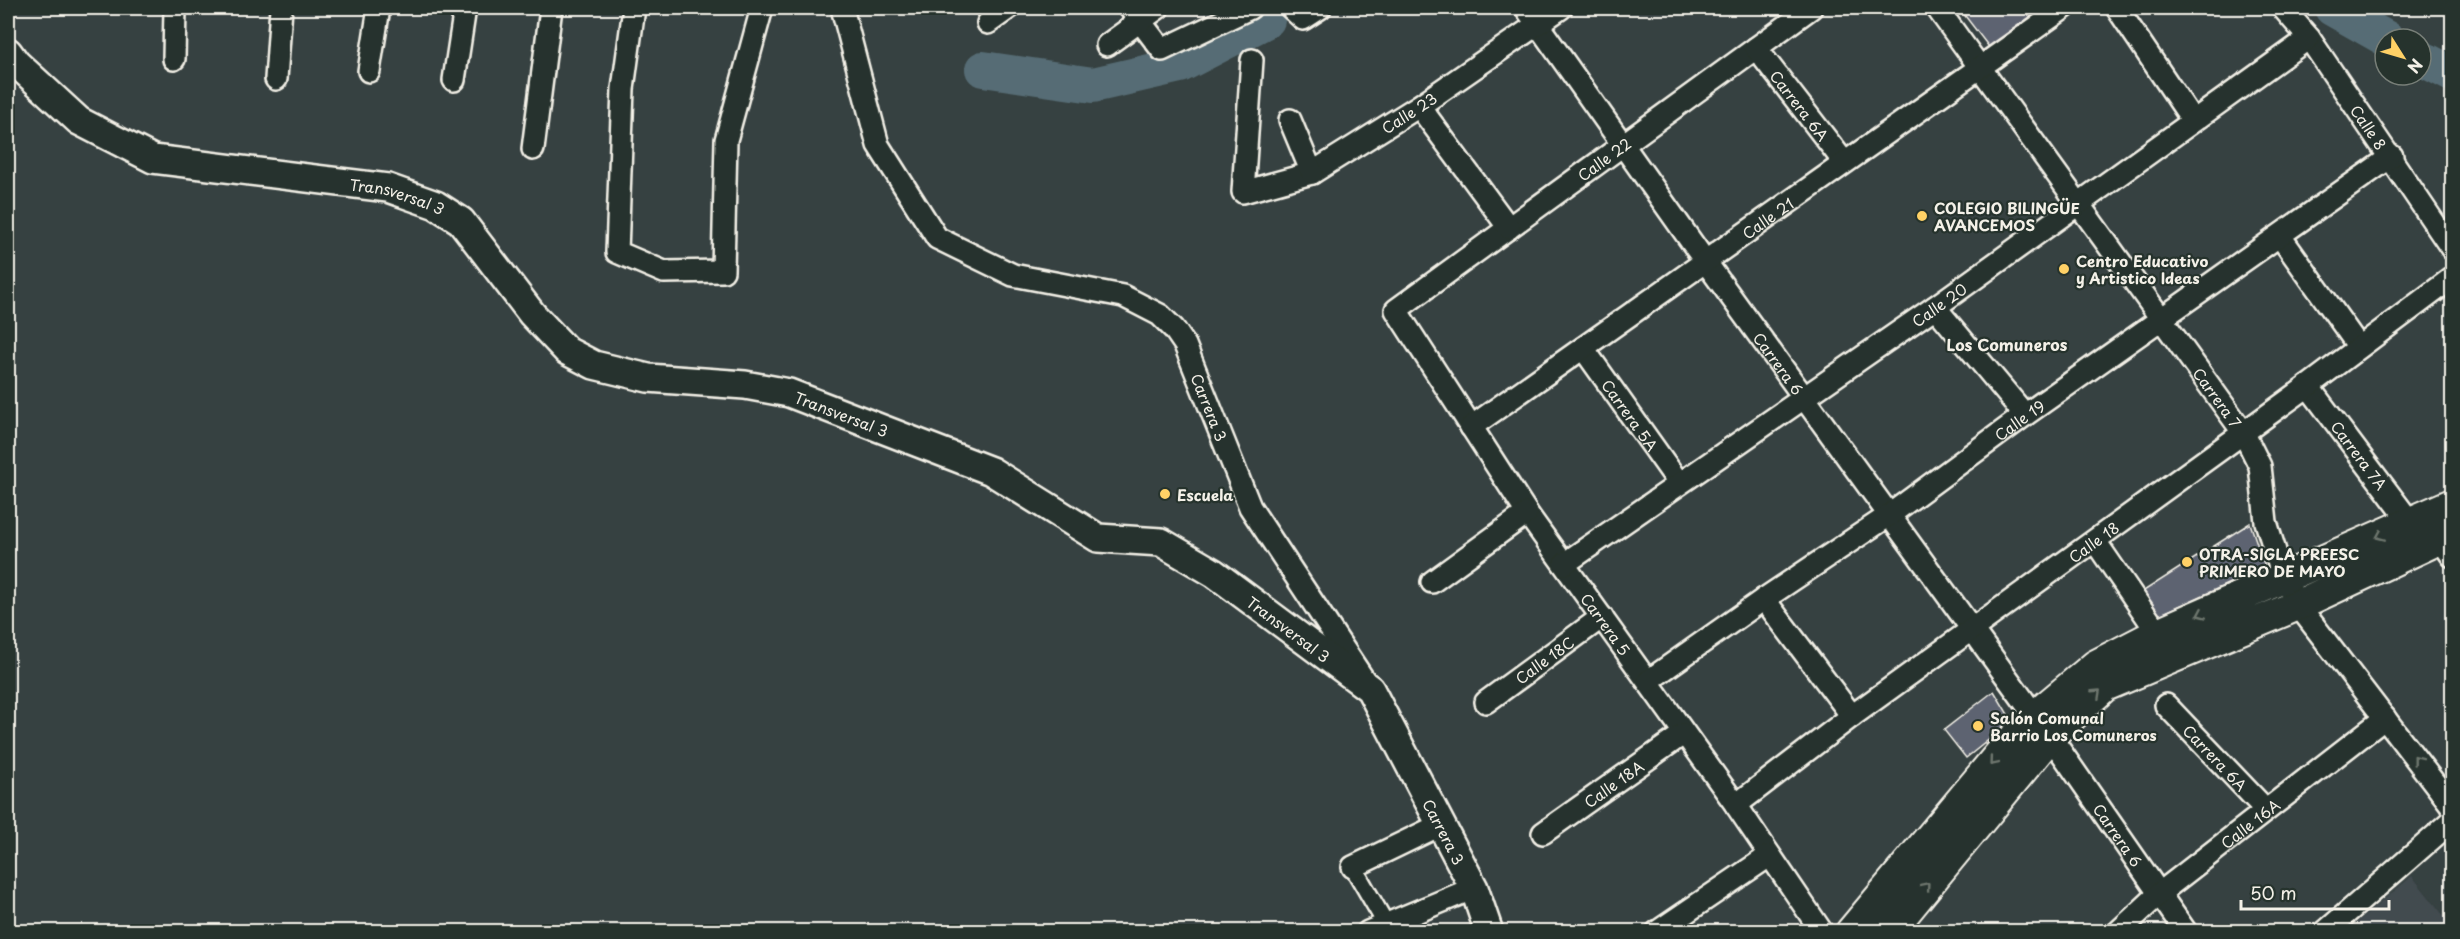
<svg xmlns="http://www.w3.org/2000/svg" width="2460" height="939" viewBox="0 0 2460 939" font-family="'Playpen Sans',sans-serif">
	<rect width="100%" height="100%" fill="#364141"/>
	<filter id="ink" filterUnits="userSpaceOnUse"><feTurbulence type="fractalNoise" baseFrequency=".0167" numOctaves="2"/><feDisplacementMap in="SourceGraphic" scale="12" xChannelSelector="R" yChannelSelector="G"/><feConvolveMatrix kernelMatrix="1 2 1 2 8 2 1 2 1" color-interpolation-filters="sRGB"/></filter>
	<g filter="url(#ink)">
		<path fill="#424b4f" d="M 2412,876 L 2452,926 L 2452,931 L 2347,931 Z"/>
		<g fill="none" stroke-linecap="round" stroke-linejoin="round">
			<path stroke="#566c74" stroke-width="36" d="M 2332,8 L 2387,39
				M 2421,58 L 2452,74
				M 983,69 L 1093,85 L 1180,65 L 1267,20"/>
		</g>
		<path fill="#5d6371" stroke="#f4f1e8" stroke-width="1.5" d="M 1959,8 L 2055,8 L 1992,51 Z
			M 2250,523 L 2265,567 L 2155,617 L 2139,594 Z
			M 1994,691 L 2012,721 L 1966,758 L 1944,730 Z"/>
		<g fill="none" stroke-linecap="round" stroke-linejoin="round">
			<defs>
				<path id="pedestrian" d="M 1353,867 L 1386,924"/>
				<g id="minor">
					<path d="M 634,8 L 623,89 L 617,252 L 664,272 L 723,271 L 726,140 L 762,8"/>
					<path id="s1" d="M 842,8 L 878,145 L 937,238 L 1013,275 L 1123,296 L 1160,315 L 1174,329 L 1185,345 L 1250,507 L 1364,680"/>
					<path d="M 1130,8 L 1162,50 L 1250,8"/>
					<path d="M 1291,8 L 1303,19 L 1320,8"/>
					<path id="s2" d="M 1526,8 L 1705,261 L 2035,716"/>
					<path id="s3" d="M 1811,8 L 1396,310 L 1527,513 L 1736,805 L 1822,932"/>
					<path id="s4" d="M 1937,8 L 2243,432 L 2260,466 L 2266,522 L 2283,577 L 2298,605 L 2452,806"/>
					<path d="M 2117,8 L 2193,121"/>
					<path id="s5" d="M 2283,8 L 2309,38 L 2452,249"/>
					<path d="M 988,23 L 1009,8"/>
					<path d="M 1107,45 L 1158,8"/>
					<path id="s6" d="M 1756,48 L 1844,162"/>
					<path d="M 174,59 L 175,8"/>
					<path id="s7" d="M 1252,60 L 1243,192 L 1312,173 L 1419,106 L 1561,8"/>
					<path d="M 369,71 L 379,8"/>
					<path d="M 276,79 L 281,8"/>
					<path d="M 454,80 L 465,8"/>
					<path d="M 1419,106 L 1509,228"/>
					<path d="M 1290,120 L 1312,173"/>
					<path d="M 533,149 L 551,8"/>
					<path d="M 2280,236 L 2359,347"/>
					<path d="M 1935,307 L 2025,415"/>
					<path id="s8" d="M 1583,348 L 1679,483"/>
					<path id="s9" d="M 2308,386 L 2411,523"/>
					<path id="s10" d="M 1471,427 L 2064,8"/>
					<path d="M 2440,539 L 2452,556"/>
					<path d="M 2095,541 L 2158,633"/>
					<path id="s11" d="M 1564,564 L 1935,307 L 2309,38"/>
					<path d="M 1432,582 L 1527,513"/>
					<path d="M 1764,599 L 1852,716"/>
					<path id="s12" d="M 1648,681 L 1764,599 L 1888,516 L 2025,415 L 2392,156"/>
					<path id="s13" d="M 1486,702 L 1602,617"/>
					<path id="s14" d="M 2166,705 L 2266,810"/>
					<path id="s15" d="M 2050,736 L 2186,932"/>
					<path id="s16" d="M 1736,805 L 1852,716 L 2308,386 L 2452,278"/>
					<path id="s17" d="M 1543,833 L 1683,734"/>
					<path d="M 1353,867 L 1442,824"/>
					<path d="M 1368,932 L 1474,888"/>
					<path d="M 1657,932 L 1769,856"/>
					<path id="s18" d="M 2118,932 L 2160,893 L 2385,718"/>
					<path d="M 2325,932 L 2452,821"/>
				</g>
				<g id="tertiary">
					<path id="s19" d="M 8,52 L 16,63 L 79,121 L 153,159 L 388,188 L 436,205 L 461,221 L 532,314 L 567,351 L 594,365 L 648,378 L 745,385 L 789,393 L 991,471 L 1098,538 L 1161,542 L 1214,573 L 1370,689 L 1474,888 L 1489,932"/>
				</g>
				<path id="secondary" d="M 1851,932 L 2003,750 L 2035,716 L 2096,665 L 2158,633 L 2452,504
					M 1889,932 L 2050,736 L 2105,686 L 2298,605 L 2452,533"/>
			</defs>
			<use href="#pedestrian" stroke="#f4f1e8" stroke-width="21"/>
			<use href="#minor" stroke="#f4f1e8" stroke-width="26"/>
			<use href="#tertiary" stroke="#f4f1e8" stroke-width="32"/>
			<use href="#secondary" stroke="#f4f1e8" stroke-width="34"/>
			<use href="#pedestrian" stroke="#26332d" stroke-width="16"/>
			<use href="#minor" stroke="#26332d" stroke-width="21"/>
			<use href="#tertiary" stroke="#26332d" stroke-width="27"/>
			<use href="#secondary" stroke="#26332d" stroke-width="30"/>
		</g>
		<defs><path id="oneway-chevron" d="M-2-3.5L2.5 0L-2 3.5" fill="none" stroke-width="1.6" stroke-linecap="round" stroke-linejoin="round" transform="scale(1.5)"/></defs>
		<g stroke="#6e766e">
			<use href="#oneway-chevron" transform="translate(2380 536) rotate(157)"/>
			<use href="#oneway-chevron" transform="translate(2201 614) rotate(156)"/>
			<use href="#oneway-chevron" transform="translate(2097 693) rotate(-43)"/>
			<use href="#oneway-chevron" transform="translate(2417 759) rotate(-128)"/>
			<use href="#oneway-chevron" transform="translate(1993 762) rotate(130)"/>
			<use href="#oneway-chevron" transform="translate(1926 886) rotate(-50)"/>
		</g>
	</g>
	<g fill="#ffd166" stroke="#26332d" stroke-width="2">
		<circle cx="1922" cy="216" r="6"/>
		<circle cx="2064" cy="269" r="6"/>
		<circle cx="1165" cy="494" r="6"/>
		<circle cx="2187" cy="562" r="6"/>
		<circle cx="1978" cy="726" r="6"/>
	</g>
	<g text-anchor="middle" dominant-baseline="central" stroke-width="4.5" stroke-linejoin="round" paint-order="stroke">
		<g font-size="15" fill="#f4f1e8" stroke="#26332d">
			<text stroke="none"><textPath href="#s6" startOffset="72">Carrera 6A</textPath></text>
			<text stroke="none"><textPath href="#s7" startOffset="318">Calle 23</textPath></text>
			<text stroke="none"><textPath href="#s5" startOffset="147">Calle 8</textPath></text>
			<text transform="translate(1604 159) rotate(-36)">Calle 22</text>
			<text stroke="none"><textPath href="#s19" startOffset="430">Transversal 3</textPath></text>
			<text stroke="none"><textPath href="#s10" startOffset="363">Calle 21</textPath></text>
			<text stroke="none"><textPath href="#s11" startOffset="456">Calle 20</textPath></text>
			<text stroke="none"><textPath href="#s2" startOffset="436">Carrera 6</textPath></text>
			<text stroke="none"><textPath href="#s4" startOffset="480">Carrera 7</textPath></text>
			<text stroke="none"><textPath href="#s1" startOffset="596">Carrera 3</textPath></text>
			<text stroke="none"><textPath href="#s19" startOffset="952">Transversal 3</textPath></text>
			<text stroke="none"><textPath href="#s8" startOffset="82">Carrera 5A</textPath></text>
			<text stroke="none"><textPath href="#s12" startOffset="454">Calle 19</textPath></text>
			<text stroke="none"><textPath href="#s9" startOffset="86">Carrera 7A</textPath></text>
			<text stroke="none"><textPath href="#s16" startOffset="444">Calle 18</textPath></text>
			<text stroke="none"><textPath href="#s3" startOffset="891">Carrera 5</textPath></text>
			<text stroke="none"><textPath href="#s19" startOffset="1456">Transversal 3</textPath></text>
			<text stroke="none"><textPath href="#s13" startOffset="72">Calle 18C</textPath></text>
			<text stroke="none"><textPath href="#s14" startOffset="72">Carrera 6A</textPath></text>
			<text stroke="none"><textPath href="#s17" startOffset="86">Calle 18A</textPath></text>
			<text stroke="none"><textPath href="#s18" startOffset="171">Calle 16A</textPath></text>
			<text stroke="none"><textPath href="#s19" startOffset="1718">Carrera 3</textPath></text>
			<text stroke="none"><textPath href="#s15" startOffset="120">Carrera 6</textPath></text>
		</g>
		<g font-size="15" font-weight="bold" fill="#f4f1e8" stroke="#26332d" text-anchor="start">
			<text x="1934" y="207">COLEGIO BILINGÜE<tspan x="1934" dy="17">AVANCEMOS</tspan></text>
			<text x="2076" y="260">Centro Educativo<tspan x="2076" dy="17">y Artistico Ideas</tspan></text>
			<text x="1177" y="494">Escuela</text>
			<text x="2199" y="553">OTRA-SIGLA PREESC<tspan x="2199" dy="17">PRIMERO DE MAYO</tspan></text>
			<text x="1990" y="717">Salón Comunal<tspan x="1990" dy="17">Barrio Los Comuneros</tspan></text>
		</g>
		<g font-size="16" font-weight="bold" fill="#f4f1e8" stroke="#26332d">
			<text x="2007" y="344">Los Comuneros</text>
		</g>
	</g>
	<rect width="2460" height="939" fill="none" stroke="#26332d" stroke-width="30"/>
	<rect x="15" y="15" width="2430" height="909" fill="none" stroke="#f4f1e8" stroke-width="2" filter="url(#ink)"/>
	<g transform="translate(2403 57) rotate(127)"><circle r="28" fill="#26332d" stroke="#787f78" stroke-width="1.5"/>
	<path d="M0-4.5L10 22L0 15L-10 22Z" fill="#ffd166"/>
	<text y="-9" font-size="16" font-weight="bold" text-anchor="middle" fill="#f4f1e8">N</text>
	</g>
	<path d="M2241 900v9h148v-9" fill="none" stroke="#f4f1e8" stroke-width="3"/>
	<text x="2250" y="900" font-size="18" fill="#f4f1e8" stroke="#26332d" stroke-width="4.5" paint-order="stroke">50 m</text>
</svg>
